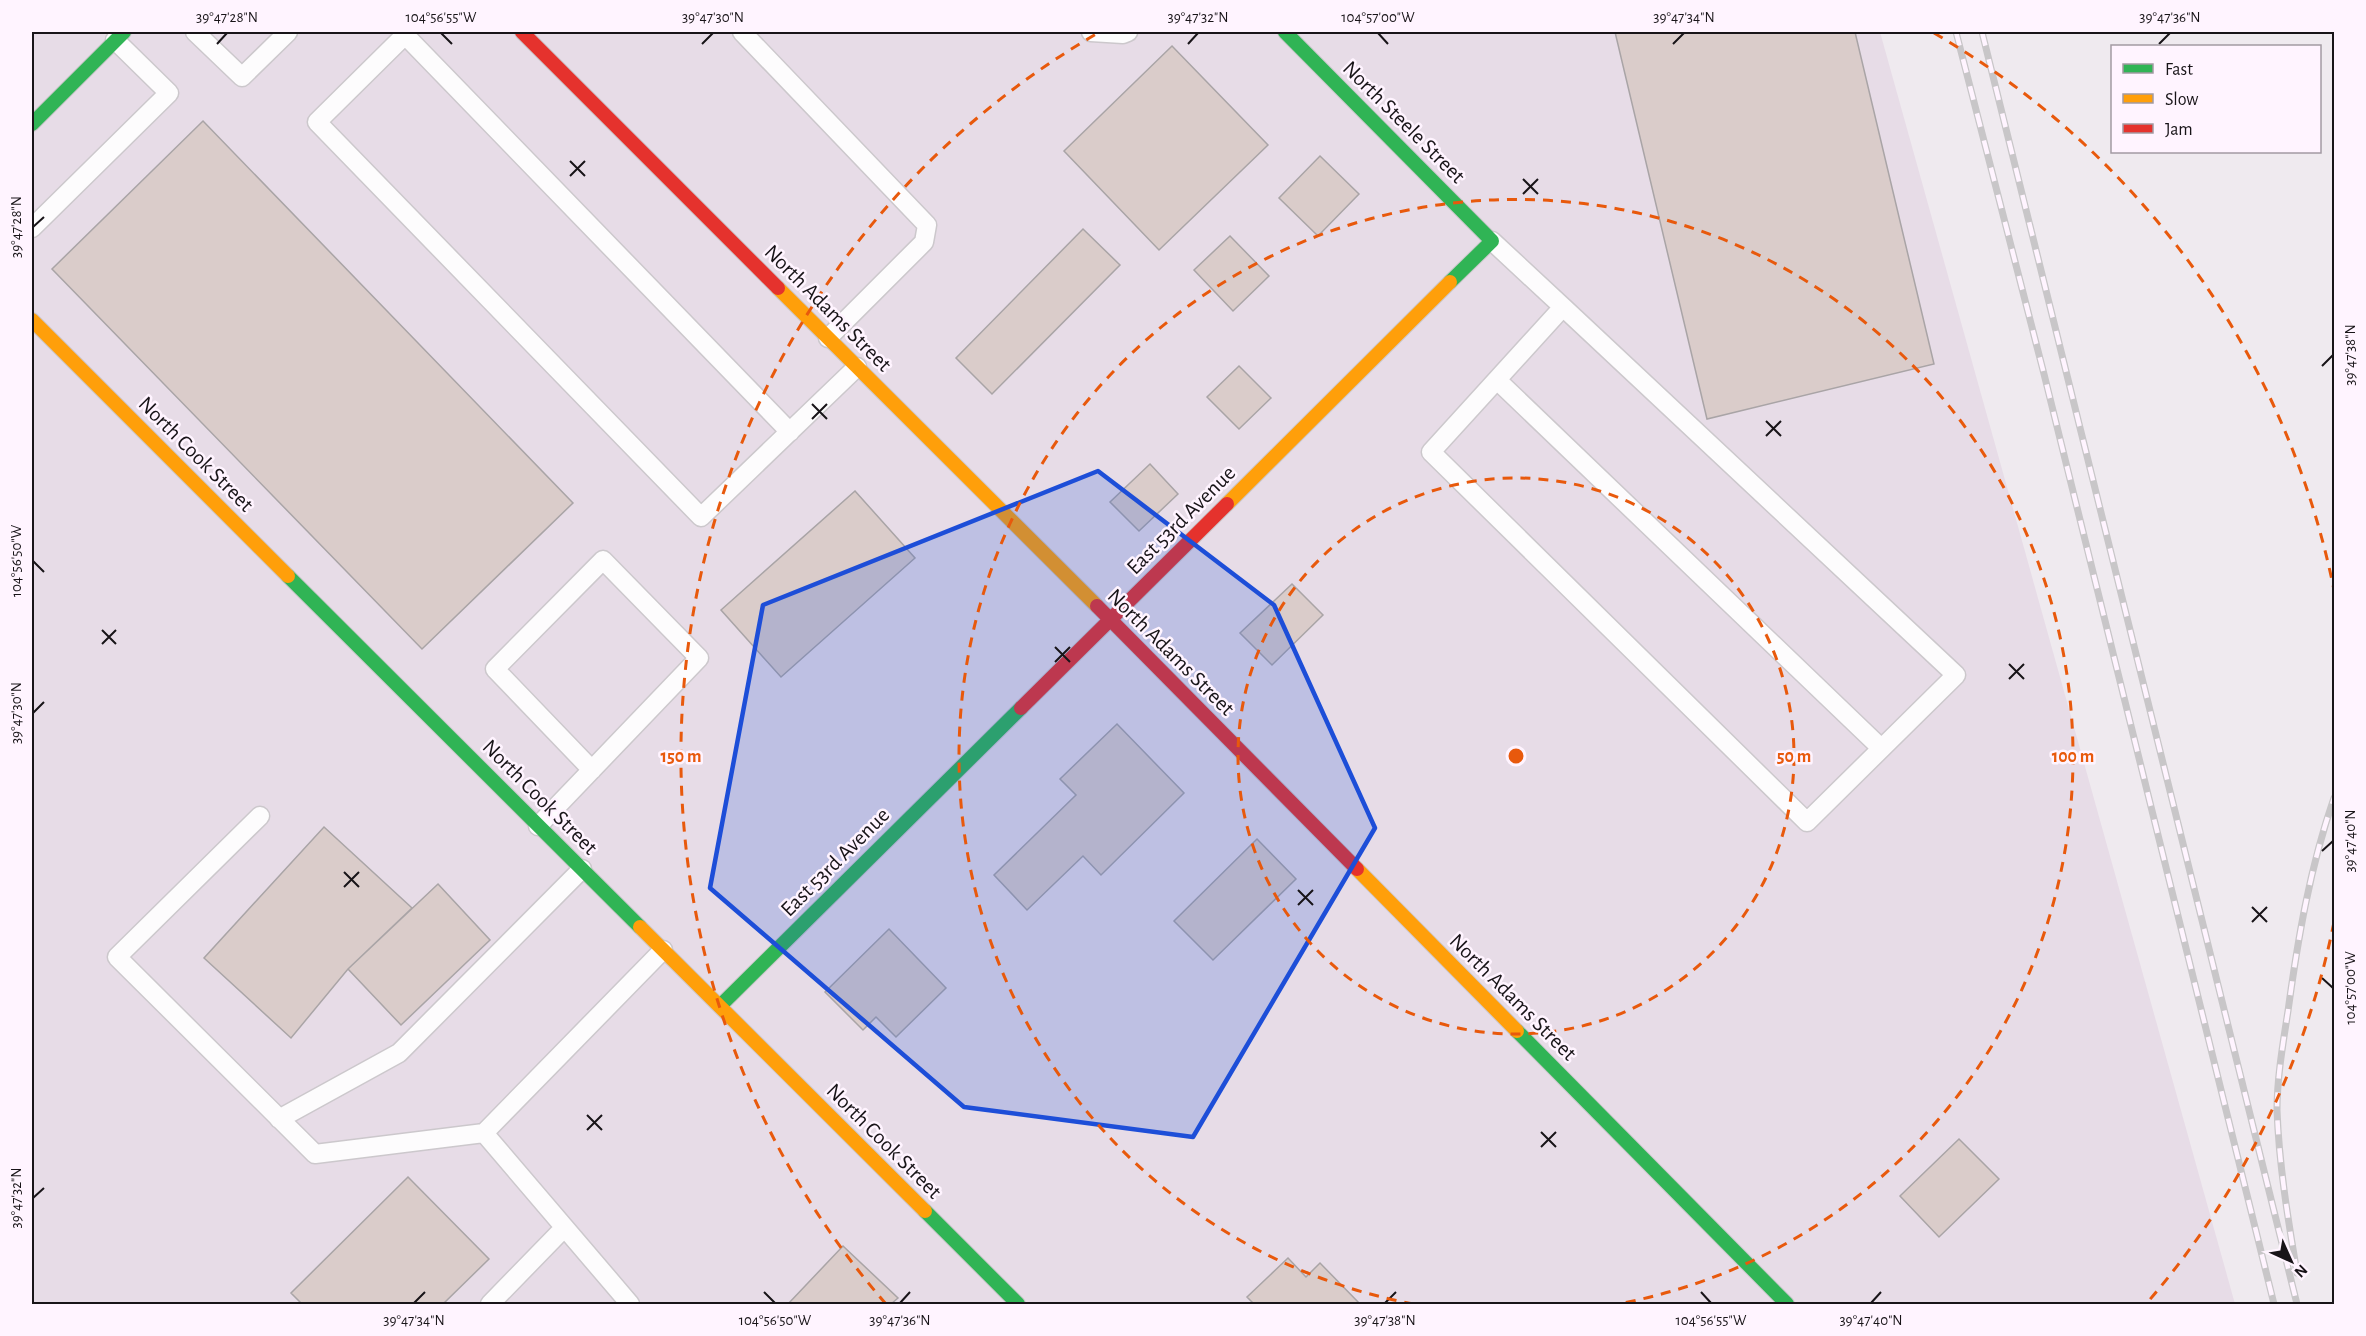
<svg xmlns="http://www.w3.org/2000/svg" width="2366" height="1336" viewBox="0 0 2366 1336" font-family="'Alegreya Sans',sans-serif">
	<rect width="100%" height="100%" fill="#efeaef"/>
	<path fill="#e7dce7" d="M 32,32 L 1880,32 L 2235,1304 L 32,1304 Z"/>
	<path fill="#daccca" stroke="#a9a4a6" stroke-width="1.5" d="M 1615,32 L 1855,32 L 1934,364 L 1707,419 Z
		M 1172,46 L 1268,145 L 1159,250 L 1064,151 Z
		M 203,121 L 573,503 L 422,649 L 52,269 Z
		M 1320,156 L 1359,194 L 1318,236 L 1279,198 Z
		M 1083,229 L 1120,265 L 992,394 L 956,358 Z
		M 1230,236 L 1269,276 L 1233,311 L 1194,270 Z
		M 1239,366 L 1271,398 L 1239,429 L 1207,397 Z
		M 1150,464 L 1178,494 L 1139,531 L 1110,502 Z
		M 855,491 L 915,558 L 781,677 L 721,610 Z
		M 1292,584 L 1323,615 L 1272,665 L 1240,633 Z
		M 1117,724 L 1184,793 L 1101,875 L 1083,856 L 1027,910 L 994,875 L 1076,795 L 1060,779 Z
		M 324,827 L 412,908 L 348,969 L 291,1038 L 204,958 Z
		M 1257,839 L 1296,879 L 1213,960 L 1174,921 Z
		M 438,884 L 490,940 L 401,1025 L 348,969 Z
		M 889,929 L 946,988 L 896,1037 L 876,1017 L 863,1030 L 825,992 Z
		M 1959,1139 L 1999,1179 L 1939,1237 L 1900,1196 Z
		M 408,1177 L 489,1259 L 443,1304 L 302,1304 L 291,1293 Z
		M 843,1246 L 898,1298 L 891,1304 L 788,1304 Z
		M 1288,1258 L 1306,1277 L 1320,1263 L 1360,1304 L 1254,1304 L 1247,1297 Z"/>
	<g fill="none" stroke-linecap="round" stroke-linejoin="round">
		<defs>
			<path id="lane" d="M 195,32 L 242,77 L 288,32
				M 742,32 L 927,225 L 924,242 L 828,338
				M 1091,32 L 1123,34 L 1128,32
				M 32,228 L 169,93 L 115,40
				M 1492,241 L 1563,307 L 1431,452 L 1807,822 L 1956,675 L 1563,307
				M 1497,380 L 1881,748
				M 790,432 L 405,35 L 317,122 L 701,517 L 857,367
				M 260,816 L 117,957 L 315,1154 L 484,1133 L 663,950
				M 538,826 L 699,658 L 603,560 L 495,669 L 592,770
				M 279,1119 L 399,1053 L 582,869
				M 484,1133 L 630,1304
				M 490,1304 L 564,1228"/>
			<path id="fast" d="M 1285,32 L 1492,241 L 1450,282
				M 32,124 L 124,32
				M 288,576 L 640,927
				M 720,1006 L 1021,708
				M 1517,1031 L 1787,1304
				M 925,1211 L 1018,1304"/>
			<path id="slow" d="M 778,288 L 1097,606
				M 32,320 L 288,576
				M 1227,504 L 1450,282
				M 1357,869 L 1517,1031
				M 640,927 L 925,1211"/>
			<path id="jam" d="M 522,32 L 778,288
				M 1097,606 L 1357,869
				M 1021,708 L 1227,504"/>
		</defs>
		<use href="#lane" stroke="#ccc8cc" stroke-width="21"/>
		<use href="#fast" stroke="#ccc8cc" stroke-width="16"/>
		<use href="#slow" stroke="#ccc8cc" stroke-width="16"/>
		<use href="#jam" stroke="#ccc8cc" stroke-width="16"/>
		<use href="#lane" stroke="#fdfcfd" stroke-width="18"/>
		<use href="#fast" stroke="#30b455" stroke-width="14"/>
		<use href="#slow" stroke="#ff9f0a" stroke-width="14"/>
		<use href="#jam" stroke="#e5322d" stroke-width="14"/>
		<defs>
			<path id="rail" d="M 1956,32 L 2044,374 L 2274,1304
				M 1982,32 L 2297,1304
				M 2297,1273 C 2288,1219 2279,1165 2277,1110 C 2277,1078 2283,1043 2288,1011 C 2298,938 2310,867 2334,798"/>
		</defs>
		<use href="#rail" stroke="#c8c6c8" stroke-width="7"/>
		<use href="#rail" stroke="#fff4ff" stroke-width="4.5" stroke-dasharray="14" stroke-linecap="butt"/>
	</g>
	<path fill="#1d4ed8" fill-opacity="0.2" stroke="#1d4ed8" stroke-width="4.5" stroke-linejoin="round" d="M 1098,471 L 1274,605 L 1375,828 L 1193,1137 L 964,1107 L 710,888 L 763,605 Z"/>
	<path fill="none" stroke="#181418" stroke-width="2" d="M 441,33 L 452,44M 1378,33 L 1388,44M 217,44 L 227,33M 702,44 L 713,33M 1188,44 L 1198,33M 1673,44 L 1684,33M 2159,44 L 2170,33M 570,161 L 585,176M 570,176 L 585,161M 1523,179 L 1538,194M 1523,194 L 1538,179M 33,227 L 44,217M 2322,366 L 2333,355M 812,404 L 827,419M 812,419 L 827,404M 1766,421 L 1781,436M 1766,436 L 1781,421M 33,561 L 44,572M 102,630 L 116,644M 102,644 L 116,630M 1055,647 L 1070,662M 1055,662 L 1070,647M 2009,664 L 2024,679M 2009,679 L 2024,664M 33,713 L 44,702M 2322,851 L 2333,841M 344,872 L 359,887M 344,887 L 359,872M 1298,890 L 1313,905M 1298,905 L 1313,890M 2252,907 L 2267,922M 2252,922 L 2267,907M 2322,978 L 2333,988M 587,1115 L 602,1130M 587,1130 L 602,1115M 1541,1132 L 1556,1147M 1541,1147 L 1556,1132M 33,1198 L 44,1188M 764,1292 L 775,1303M 1701,1292 L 1711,1303M 414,1303 L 425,1292M 900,1303 L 910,1292M 1385,1303 L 1396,1292M 1871,1303 L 1881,1292"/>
	<g fill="none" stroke="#e8590c" stroke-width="3" stroke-dasharray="10 8">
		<circle cx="1516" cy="756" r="278"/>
		<path d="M1414 1304A557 557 0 1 1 1618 1304"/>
		<path d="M2334 922A835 835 0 0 1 2146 1304M886 1304A835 835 0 0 1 1098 33M1934 33A835 835 0 0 1 2334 590"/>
	</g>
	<g text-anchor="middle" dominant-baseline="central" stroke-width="5" stroke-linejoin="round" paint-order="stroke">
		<g font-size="22" fill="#181418" stroke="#fff4ff">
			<text transform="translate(1404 122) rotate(45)">North Steele Street</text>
			<text transform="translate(828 308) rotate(45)">North Adams Street</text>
			<text transform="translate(196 454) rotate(45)">North Cook Street</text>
			<text transform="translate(1181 520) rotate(-45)">East 53rd Avenue</text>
			<text transform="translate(1171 652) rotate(45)">North Adams Street</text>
			<text transform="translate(540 797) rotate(45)">North Cook Street</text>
			<text transform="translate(835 862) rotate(-45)">East 53rd Avenue</text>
			<text transform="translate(1513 997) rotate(45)">North Adams Street</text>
			<text transform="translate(884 1141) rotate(45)">North Cook Street</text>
		</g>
	</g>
	<circle cx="1516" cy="756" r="9" fill="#e8590c" stroke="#fff4ff" stroke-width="3"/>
	<g font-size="18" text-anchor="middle" font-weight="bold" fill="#e8590c" stroke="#fff4ff" stroke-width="5" stroke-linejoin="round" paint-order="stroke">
		<text x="1794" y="762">50 m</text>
		<text x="2073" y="762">100 m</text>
		<text x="681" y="762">150 m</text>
	</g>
	<rect width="2366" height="1336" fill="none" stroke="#fff4ff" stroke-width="66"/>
	<rect x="2111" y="45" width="210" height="108" fill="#fff4ff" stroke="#a39aa3" stroke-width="1.5"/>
	<rect x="2123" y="64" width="30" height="9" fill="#30b455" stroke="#a39aa3" stroke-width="1.5"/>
	<text x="2165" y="75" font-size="18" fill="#181418">Fast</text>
	<rect x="2123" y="94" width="30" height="9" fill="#ff9f0a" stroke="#a39aa3" stroke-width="1.5"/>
	<text x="2165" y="105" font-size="18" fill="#181418">Slow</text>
	<rect x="2123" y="124" width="30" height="9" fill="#e5322d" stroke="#a39aa3" stroke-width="1.5"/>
	<text x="2165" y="135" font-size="18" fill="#181418">Jam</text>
	<g transform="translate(2291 1261) rotate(135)" stroke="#fff4ff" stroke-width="4.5" paint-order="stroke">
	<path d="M0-4.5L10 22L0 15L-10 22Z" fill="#181418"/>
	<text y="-9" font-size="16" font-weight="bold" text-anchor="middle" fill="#181418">N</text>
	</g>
	<rect x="33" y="33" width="2300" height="1270" fill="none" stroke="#181418" stroke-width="2"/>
	<g font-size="15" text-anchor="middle" fill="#181418">
		<text x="227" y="22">39°47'28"N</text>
		<text x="441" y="22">104°56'55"W</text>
		<text x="713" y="22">39°47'30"N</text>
		<text x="1198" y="22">39°47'32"N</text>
		<text x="1378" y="22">104°57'00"W</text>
		<text x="1684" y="22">39°47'34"N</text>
		<text x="2170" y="22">39°47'36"N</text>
		<text transform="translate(16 227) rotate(-90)" y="5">39°47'28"N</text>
		<text transform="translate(2350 355) rotate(-90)" y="5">39°47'38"N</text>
		<text transform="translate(16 561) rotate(-90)" y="5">104°56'50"W</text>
		<text transform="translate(16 713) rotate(-90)" y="5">39°47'30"N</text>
		<text transform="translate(2350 841) rotate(-90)" y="5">39°47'40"N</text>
		<text transform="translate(2350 988) rotate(-90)" y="5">104°57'00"W</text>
		<text transform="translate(16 1198) rotate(-90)" y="5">39°47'32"N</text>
		<text x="414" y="1325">39°47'34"N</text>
		<text x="775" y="1325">104°56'50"W</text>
		<text x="900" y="1325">39°47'36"N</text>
		<text x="1385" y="1325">39°47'38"N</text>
		<text x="1711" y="1325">104°56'55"W</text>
		<text x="1871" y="1325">39°47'40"N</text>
	</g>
</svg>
